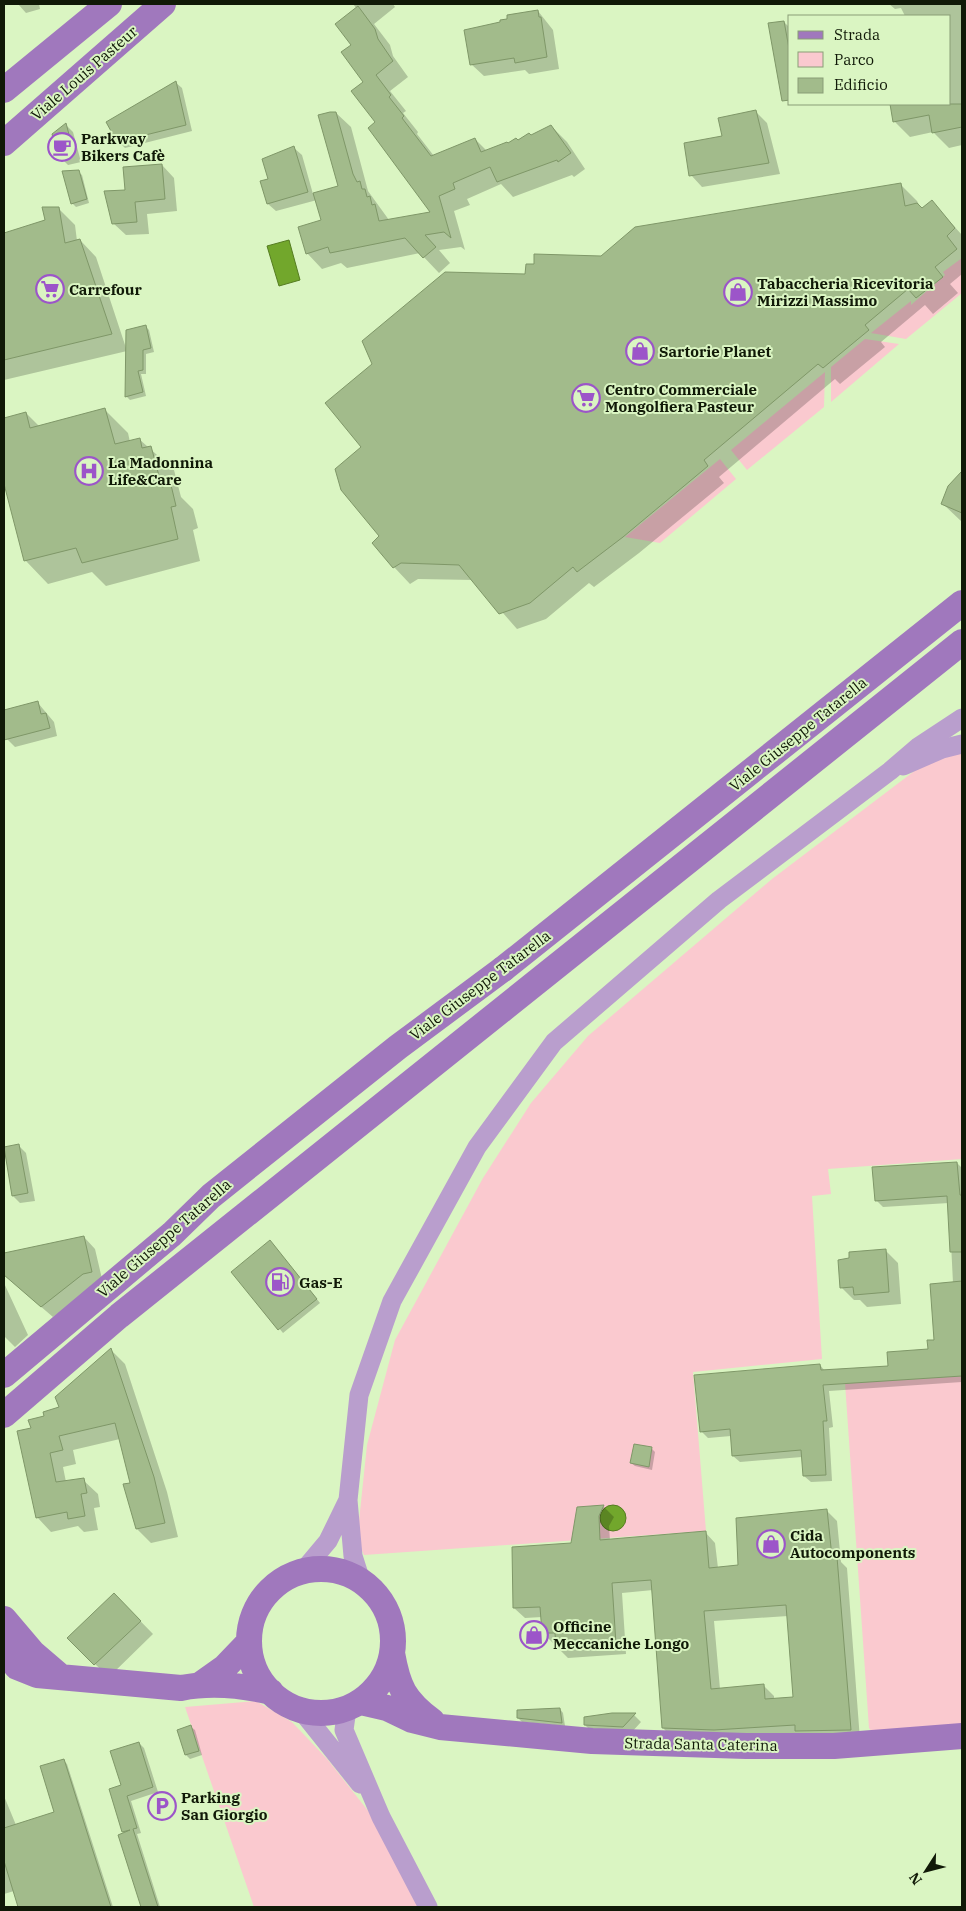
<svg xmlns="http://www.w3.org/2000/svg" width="966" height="1911" viewBox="0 0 966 1911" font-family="'IBM Plex Serif',serif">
	<rect width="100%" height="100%" fill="#daf5c2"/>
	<path fill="#fac9cf" d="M 962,258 L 962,293 L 906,339 L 871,333 L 911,301 L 911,305 L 945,275 L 943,272 Z
		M 865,339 L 899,344 L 831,402 L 831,367 Z
		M 825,372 L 824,407 L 747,470 L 731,450 Z
		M 720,459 L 736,479 L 660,543 L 625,537 Z
		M 962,750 L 962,1159 L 828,1169 L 831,1194 L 812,1196 L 822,1359 L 693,1372 L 706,1531 L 364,1555 L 357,1540 L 367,1445 L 395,1340 L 483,1178 L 531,1103 L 588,1036 L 772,879 L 921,766 Z
		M 962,1376 L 962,1725 L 873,1733 L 869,1728 L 845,1383 Z
		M 256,1701 L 292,1722 L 328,1760 L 369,1812 L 422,1907 L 254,1907 L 185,1707 Z"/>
	<path fill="#72a72c" stroke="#557c21" d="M 289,240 L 300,280 L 279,286 L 267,246 Z
		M600 1518a13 13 0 1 1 26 0a13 13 0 1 1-26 0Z"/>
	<path fill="#0003" fill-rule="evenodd" d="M 18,4 L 39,4 L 40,9 L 26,13 Z
		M 353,4 L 393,4 L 395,7 L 374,24 L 390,45 L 393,56 L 408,77 L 390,91 L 406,111 L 403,113 L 418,132 L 417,134 L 434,156 L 475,139 L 487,151 L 518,142 L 551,126 L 567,142 L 585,169 L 574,177 L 572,175 L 513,197 L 501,184 L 467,199 L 470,205 L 454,211 L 465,250 L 461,247 L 439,250 L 450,263 L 439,273 L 420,253 L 347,268 L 341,263 L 322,269 L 307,253 L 322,221 L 317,200 L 276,211 L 268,204 L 270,180 L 294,148 L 302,155 L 313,194 L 339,187 L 320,116 L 335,112 L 351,127 L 368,191 L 389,220 L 432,213 L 377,123 L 352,45 L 357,9 Z
		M 889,4 L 962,4 L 962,145 L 949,148 L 933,132 L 910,137 L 895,122 L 891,104 L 950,104 L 950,16 L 905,16 L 901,8 L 895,9 Z
		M 538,11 L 553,30 L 559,69 L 529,74 L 525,70 L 484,76 L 471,64 L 501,23 Z
		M 784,22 L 790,28 L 790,94 Z
		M 175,82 L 182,88 L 192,131 L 125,148 L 118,141 Z
		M 756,112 L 767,123 L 780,174 L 702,187 L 691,175 L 724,137 Z
		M 66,125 L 73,132 L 81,162 L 68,165 L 60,157 Z
		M 162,165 L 174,178 L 177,211 L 147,214 L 149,234 L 126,235 L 113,223 L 126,191 Z
		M 78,172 L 82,175 L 89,203 L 76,207 L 72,203 Z
		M 901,185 L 917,201 L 922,210 L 932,202 L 962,235 L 962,274 L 950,284 L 958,293 L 933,314 L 925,305 L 881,342 L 885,347 L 840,384 L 835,379 L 719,477 L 724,483 L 639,553 L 594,587 L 589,583 L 546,619 L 517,629 L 474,580 L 418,579 L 410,584 L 394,567 L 381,536 L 362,447 L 526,276 Z
		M 58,208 L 75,225 L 77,241 L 80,240 L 96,257 L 126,348 L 145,326 L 149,330 L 154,352 L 146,354 L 146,374 L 141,374 L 146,396 L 130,400 L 127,397 L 127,351 L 4,380 L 4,236 L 47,221 Z
		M 105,410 L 128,433 L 130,442 L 139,439 L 174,470 L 181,497 L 193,509 L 198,528 L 193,530 L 200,561 L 106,586 L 92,572 L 48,584 L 26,561 L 4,479 L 4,419 L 26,413 L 40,427 Z
		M 962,471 L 962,522 L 942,503 Z
		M 38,703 L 54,722 L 57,736 L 15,747 L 7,739 L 4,722 Z
		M 18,1145 L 26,1153 L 35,1201 L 20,1203 L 13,1196 L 4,1149 Z
		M 957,1163 L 962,1168 L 962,1382 L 829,1391 L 833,1427 L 829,1428 L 832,1481 L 811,1482 L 804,1476 L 802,1457 L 740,1462 L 733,1456 L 731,1436 L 708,1438 L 701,1431 L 820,1365 L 825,1371 L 889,1367 L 929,1350 L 935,1341 L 953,1283 L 949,1203 L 883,1207 L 876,1200 Z
		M 84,1237 L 95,1249 L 103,1283 L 53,1317 L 4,1275 L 4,1255 Z
		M 274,1246 L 320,1303 L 283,1333 L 233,1272 Z
		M 885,1250 L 898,1263 L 901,1304 L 867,1307 L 860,1300 L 854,1300 L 842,1288 Z
		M 4,1283 L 28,1335 L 15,1347 L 4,1336 Z
		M 111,1350 L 125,1364 L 167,1492 L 178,1537 L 151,1543 L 137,1529 L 132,1484 L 120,1439 L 73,1450 L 76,1464 L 63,1467 L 66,1482 L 83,1480 L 98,1494 L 100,1507 L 94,1508 L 98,1530 L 84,1532 L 78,1526 L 51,1532 L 37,1517 L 32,1429 L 60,1408 Z
		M 651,1448 L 655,1452 L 652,1470 L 635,1466 L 631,1463 Z
		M 604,1507 L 614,1517 L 609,1526 L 610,1541 L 705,1532 L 715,1543 L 718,1568 L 740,1566 L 826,1510 L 837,1521 L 841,1562 L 847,1568 L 860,1740 L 673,1738 L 663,1728 L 653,1590 L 622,1593 L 626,1654 L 568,1658 L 557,1647 L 557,1643 L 553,1643 L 543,1633 L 542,1617 L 525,1618 L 514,1608 L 572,1544 L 578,1508 ZM 788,1616 L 794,1698 L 774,1700 L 774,1696 L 764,1686 L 720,1689 L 714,1621 Z
		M 114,1594 L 153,1634 L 109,1677 L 81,1651 Z
		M 560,1709 L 563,1713 L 565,1726 L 522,1722 L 518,1718 Z
		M 612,1714 L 634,1715 L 641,1722 L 631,1733 L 592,1732 L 585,1725 Z
		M 191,1727 L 195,1730 L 202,1755 L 190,1759 L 186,1755 L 179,1730 Z
		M 139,1743 L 144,1748 L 158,1792 L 131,1801 L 141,1833 L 137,1834 L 160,1907 L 142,1907 L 120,1836 L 125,1834 L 110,1790 L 123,1786 Z
		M 63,1760 L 67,1764 L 113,1907 L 19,1907 L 14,1891 L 4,1894 L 4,1796 L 16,1825 L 56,1813 Z"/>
	<path fill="#a2bb8b" stroke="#7f9768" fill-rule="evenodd" d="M 358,6 L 375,29 L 378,39 L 393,61 L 376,75 L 391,95 L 389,97 L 404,116 L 402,118 L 431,156 L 475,138 L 481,152 L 507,142 L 508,143 L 516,138 L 518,140 L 529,133 L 531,135 L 551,125 L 571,153 L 558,162 L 557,160 L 497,182 L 490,167 L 453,183 L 455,189 L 439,196 L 451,238 L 444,232 L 425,235 L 436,247 L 423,258 L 405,238 L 330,253 L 328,247 L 306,254 L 298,227 L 321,220 L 313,193 L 338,186 L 318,115 L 330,112 L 336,112 L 353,174 L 357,182 L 360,181 L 362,189 L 365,189 L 367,197 L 370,196 L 372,205 L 375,204 L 379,221 L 430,212 L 368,128 L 375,122 L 351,91 L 363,82 L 341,52 L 351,45 L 335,24 Z
		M 538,10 L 539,17 L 541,17 L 547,57 L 515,63 L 514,58 L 470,65 L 464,30 L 500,22 L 500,20 L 507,19 L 507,15 Z
		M 784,21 L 790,54 L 790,100 L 782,101 L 768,23 Z
		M 176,81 L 186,125 L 117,142 L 106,122 Z
		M 890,104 L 962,104 L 962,127 L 932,133 L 929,115 L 893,122 Z
		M 756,110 L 769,163 L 689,176 L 684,143 L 722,136 L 718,118 Z
		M 66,123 L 74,154 L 58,158 L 52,134 Z
		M 294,146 L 308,192 L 267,204 L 260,181 L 268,179 L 262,159 Z
		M 162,164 L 165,199 L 135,202 L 137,222 L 112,224 L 104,191 L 125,190 L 123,167 Z
		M 79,170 L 87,199 L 71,204 L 62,171 Z
		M 901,183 L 905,206 L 917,203 L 922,208 L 932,200 L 955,228 L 947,236 L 957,249 L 935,267 L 943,277 L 916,298 L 908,289 L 865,325 L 869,330 L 823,368 L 818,364 L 704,460 L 708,466 L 623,537 L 577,572 L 573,567 L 530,603 L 499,614 L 459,565 L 401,563 L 393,568 L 372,543 L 379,536 L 341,490 L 335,469 L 361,447 L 325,403 L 372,364 L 362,341 L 445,272 L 525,274 L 526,264 L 534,264 L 534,254 L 601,256 L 635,227 Z
		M 42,207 L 59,207 L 65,243 L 80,239 L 112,334 L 4,360 L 4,233 L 45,220 Z
		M 146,325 L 151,348 L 143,350 L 143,370 L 138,371 L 143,392 L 125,397 L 126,330 Z
		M 105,408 L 115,444 L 140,438 L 142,448 L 151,446 L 162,487 L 171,485 L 176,506 L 171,507 L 178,539 L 82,563 L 76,548 L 24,561 L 4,484 L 4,418 L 26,412 L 30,428 Z
		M 962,471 L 962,513 L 941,504 L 948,486 Z
		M 38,701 L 41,714 L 46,713 L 50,728 L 4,740 L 4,710 Z
		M 19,1144 L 28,1193 L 12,1196 L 4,1147 Z
		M 957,1162 L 960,1195 L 962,1195 L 962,1252 L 950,1252 L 947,1196 L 875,1201 L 872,1167 Z
		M 84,1236 L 92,1272 L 83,1274 L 41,1307 L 4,1275 L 4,1253 Z
		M 270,1240 L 317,1299 L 278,1330 L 231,1272 Z
		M 886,1249 L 889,1292 L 854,1295 L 853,1287 L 840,1288 L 838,1260 L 849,1258 L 849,1252 Z
		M 962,1281 L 962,1376 L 823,1385 L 827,1421 L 823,1421 L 826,1475 L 803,1476 L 801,1450 L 732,1456 L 730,1429 L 700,1432 L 694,1375 L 820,1364 L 821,1370 L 888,1366 L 887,1352 L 928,1349 L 927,1340 L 934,1340 L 930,1284 Z
		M 111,1348 L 154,1477 L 165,1523 L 136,1529 L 123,1484 L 130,1483 L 115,1423 L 59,1436 L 63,1450 L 50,1453 L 56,1482 L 84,1478 L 87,1493 L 81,1494 L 85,1516 L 68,1519 L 67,1512 L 36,1518 L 17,1431 L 31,1428 L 28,1420 L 44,1416 L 43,1412 L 59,1407 L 55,1397 Z
		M 634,1444 L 652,1447 L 649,1467 L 630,1463 Z
		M 604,1505 L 599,1516 L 600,1540 L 706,1531 L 709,1568 L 738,1565 L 736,1518 L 827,1509 L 832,1557 L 837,1557 L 851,1730 L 795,1731 L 795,1725 L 714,1730 L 662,1728 L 651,1580 L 612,1583 L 616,1644 L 556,1648 L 555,1633 L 542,1633 L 540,1607 L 513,1608 L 512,1547 L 571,1543 L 577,1507 ZM 786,1605 L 793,1697 L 765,1699 L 764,1684 L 711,1689 L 704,1611 Z
		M 114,1593 L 141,1621 L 94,1665 L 67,1638 Z
		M 560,1708 L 562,1723 L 517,1718 L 517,1710 Z
		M 612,1713 L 636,1713 L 623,1727 L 584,1725 L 584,1717 Z
		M 191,1725 L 199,1751 L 185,1755 L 177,1730 Z
		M 139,1742 L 153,1787 L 127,1796 L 137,1828 L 133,1829 L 158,1907 L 141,1907 L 118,1835 L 130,1830 L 122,1832 L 109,1789 L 121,1785 L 110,1751 Z
		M 64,1759 L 92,1848 L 111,1907 L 18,1907 L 4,1861 L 4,1828 L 54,1812 L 40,1766 Z"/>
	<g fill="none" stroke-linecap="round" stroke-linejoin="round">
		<path stroke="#b99ecd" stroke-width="19" d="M 903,766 L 942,749 L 962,744
			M 302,1572 L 328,1541 L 348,1500
			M 361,1581 L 353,1556 L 348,1500 L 359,1395 L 392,1301 L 477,1147 L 554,1042 L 719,900 L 890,771 L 918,747 L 962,718
			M 300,1709 L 360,1784
			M 347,1709 L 344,1730 L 381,1817 L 428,1907"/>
		<path stroke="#a078bd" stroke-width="26" d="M 4,90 L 109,4
			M 4,143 L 163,4
			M 4,1375 L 172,1234 L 211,1196 L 398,1047 L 503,969
			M 4,1415 L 119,1316 L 962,642
			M249 1641a72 72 0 1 1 144 0a72 72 0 1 1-144 0Z
			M 4,1619 L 32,1652 L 60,1676
			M 4,1651 L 17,1667 L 37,1675 L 181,1688 C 211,1682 241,1685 271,1692
			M 392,1653 C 398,1687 404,1700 432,1721
			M 201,1684 L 225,1667 L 249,1642
			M 361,1702 L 387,1708 L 412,1720 L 440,1727 L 592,1741 L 746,1746 L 834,1746 L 962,1736"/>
		<path stroke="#a078bd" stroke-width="26" d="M 503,969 L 962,603"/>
	</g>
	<defs>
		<symbol id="cafe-ring" viewBox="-11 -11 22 22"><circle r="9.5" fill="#daf5c2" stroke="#9c55c9" stroke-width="1.5"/><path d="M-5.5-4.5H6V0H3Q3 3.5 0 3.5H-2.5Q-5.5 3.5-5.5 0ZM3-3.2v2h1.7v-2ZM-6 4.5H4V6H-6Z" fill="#9c55c9"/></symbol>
		<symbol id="supermarket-ring" viewBox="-11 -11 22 22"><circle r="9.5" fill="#daf5c2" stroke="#9c55c9" stroke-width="1.5"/><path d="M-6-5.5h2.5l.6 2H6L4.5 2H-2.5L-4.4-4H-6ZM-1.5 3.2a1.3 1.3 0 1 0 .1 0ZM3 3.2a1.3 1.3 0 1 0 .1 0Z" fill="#9c55c9"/></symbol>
		<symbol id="shop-ring" viewBox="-11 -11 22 22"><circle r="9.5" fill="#daf5c2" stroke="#9c55c9" stroke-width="1.5"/><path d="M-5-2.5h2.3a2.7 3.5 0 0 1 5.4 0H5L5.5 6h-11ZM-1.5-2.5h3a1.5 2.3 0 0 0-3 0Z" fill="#9c55c9"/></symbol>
		<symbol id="hospital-ring" viewBox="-11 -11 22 22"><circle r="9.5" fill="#daf5c2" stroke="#9c55c9" stroke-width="1.5"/><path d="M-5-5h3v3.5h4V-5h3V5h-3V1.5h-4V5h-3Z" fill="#9c55c9"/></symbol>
		<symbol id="fuel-ring" viewBox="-11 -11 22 22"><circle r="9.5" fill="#daf5c2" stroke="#9c55c9" stroke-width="1.5"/><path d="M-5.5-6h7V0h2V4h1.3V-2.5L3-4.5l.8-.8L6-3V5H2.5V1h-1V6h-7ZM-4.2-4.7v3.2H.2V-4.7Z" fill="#9c55c9"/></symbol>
		<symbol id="parking-ring" viewBox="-11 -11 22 22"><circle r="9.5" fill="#daf5c2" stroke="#9c55c9" stroke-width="1.5"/><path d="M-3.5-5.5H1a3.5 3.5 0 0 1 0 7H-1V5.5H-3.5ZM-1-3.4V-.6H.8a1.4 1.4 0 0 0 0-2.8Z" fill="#9c55c9"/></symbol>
	</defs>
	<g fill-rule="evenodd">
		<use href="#cafe-ring" x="46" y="131" width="32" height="32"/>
		<use href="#supermarket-ring" x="34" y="273" width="32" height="32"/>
		<use href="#shop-ring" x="722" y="276" width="32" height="32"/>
		<use href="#shop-ring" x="624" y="335" width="32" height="32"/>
		<use href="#supermarket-ring" x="570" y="382" width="32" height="32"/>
		<use href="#hospital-ring" x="73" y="455" width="32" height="32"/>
		<use href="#fuel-ring" x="264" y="1266" width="32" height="32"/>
		<use href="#shop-ring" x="755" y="1528" width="32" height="32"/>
		<use href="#shop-ring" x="518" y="1619" width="32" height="32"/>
		<use href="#parking-ring" x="146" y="1790" width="32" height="32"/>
	</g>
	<g text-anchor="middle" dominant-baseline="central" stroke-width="4" stroke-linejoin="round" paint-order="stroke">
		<g font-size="15" fill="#101907" stroke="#daf5c2">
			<text transform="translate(84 73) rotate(-41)">Viale Louis Pasteur</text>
			<text transform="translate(798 734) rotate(-39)">Viale Giuseppe Tatarella</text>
			<text transform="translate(480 985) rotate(-37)">Viale Giuseppe Tatarella</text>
			<text transform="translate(164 1238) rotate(-41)">Viale Giuseppe Tatarella</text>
			<text transform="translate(701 1744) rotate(1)">Strada Santa Caterina</text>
		</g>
		<g font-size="15" font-weight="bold" fill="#101907" stroke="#daf5c2" text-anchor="start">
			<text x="81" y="138">Parkway<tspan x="81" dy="17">Bikers Cafè</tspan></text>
			<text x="757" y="283">Tabaccheria Ricevitoria<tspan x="757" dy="17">Mirizzi Massimo</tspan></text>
			<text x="69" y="289">Carrefour</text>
			<text x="659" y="351">Sartorie Planet</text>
			<text x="605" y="389">Centro Commerciale<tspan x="605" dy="17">Mongolfiera Pasteur</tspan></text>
			<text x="108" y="462">La Madonnina<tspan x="108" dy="17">Life&amp;Care</tspan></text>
			<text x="299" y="1282">Gas-E</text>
			<text x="790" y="1535">Cida<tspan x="790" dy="17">Autocomponents</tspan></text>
			<text x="553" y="1626">Officine<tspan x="553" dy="17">Meccaniche Longo</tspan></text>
			<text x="181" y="1797">Parking<tspan x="181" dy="17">San Giorgio</tspan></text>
		</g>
	</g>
	<rect width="966" height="1911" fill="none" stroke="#101907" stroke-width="10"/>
	<rect x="788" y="15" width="162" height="90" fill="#daf5c2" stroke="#899d77"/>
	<rect x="798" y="31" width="25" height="8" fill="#a078bd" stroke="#899d77"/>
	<text x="834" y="40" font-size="15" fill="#101907">Strada</text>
	<rect x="798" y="52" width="25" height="15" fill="#fac9cf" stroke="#899d77"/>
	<text x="834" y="65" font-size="15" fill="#101907">Parco</text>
	<rect x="798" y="78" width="25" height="15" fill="#a2bb8b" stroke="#899d77"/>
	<text x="834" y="90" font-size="15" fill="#101907">Edificio</text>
	<g transform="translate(926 1871) rotate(234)" stroke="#daf5c2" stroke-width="4" paint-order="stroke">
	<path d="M0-4L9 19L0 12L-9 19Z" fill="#101907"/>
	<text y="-8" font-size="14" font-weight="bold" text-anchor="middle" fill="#101907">N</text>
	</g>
</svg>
